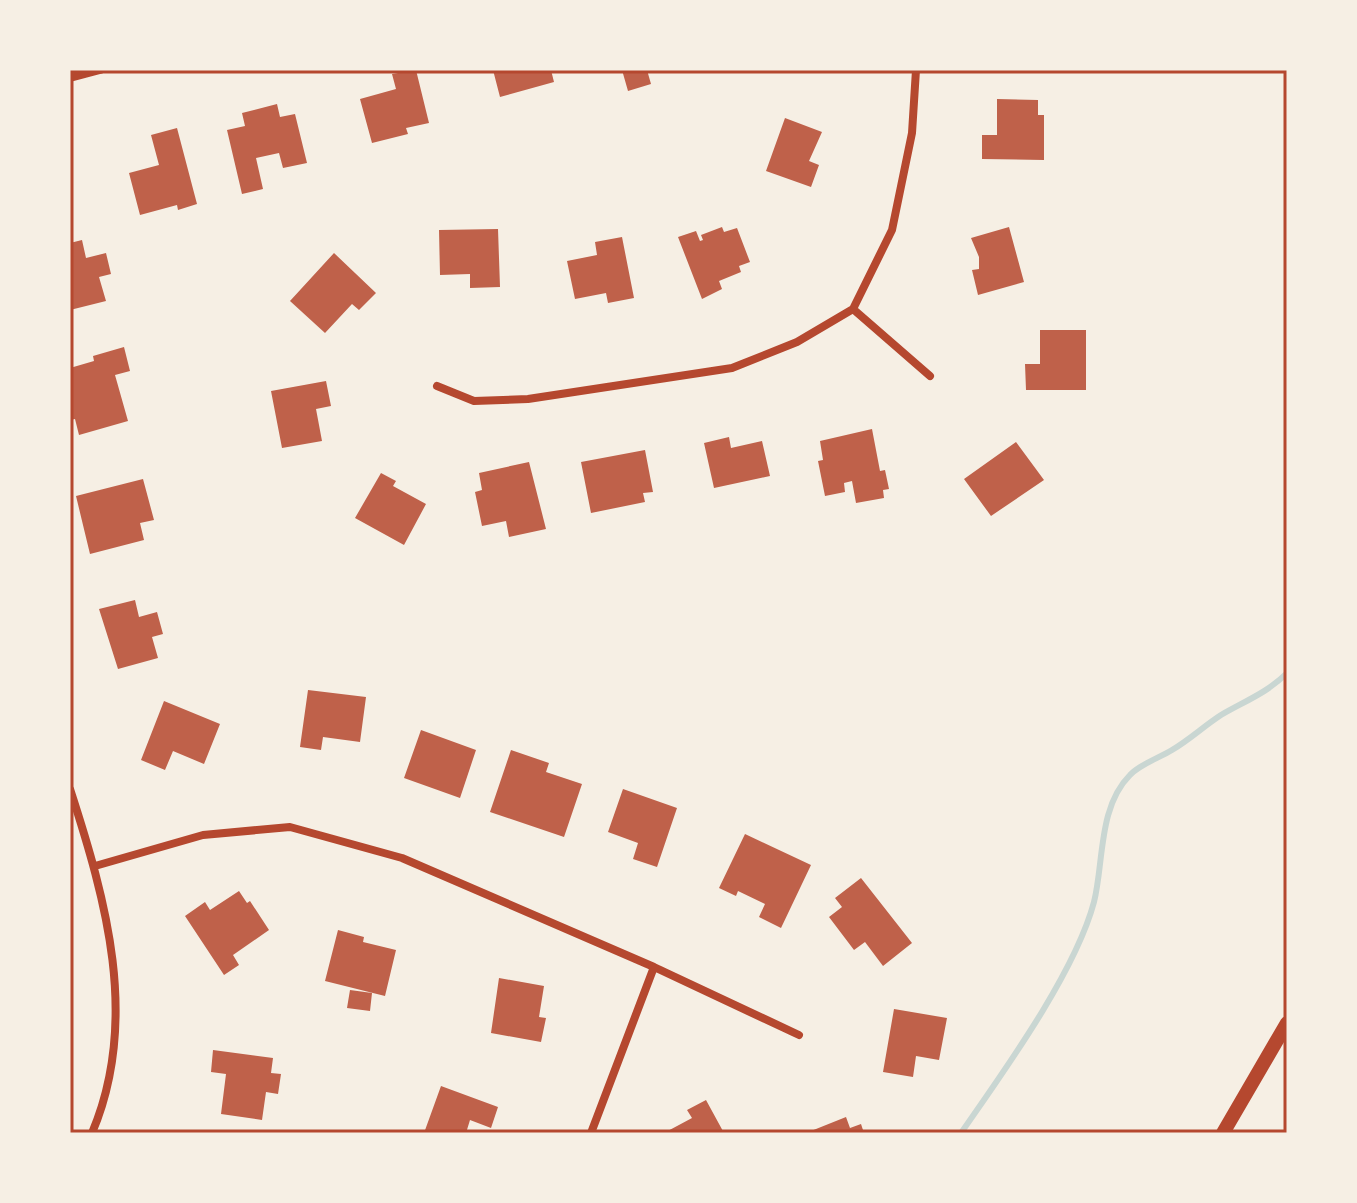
<svg xmlns="http://www.w3.org/2000/svg" width="1357" height="1203" viewBox="0 0 1357 1203" font-family="'IBM Plex Sans',sans-serif">
	<rect width="100%" height="100%" fill="#f6efe4"/>
	<g fill="none" stroke-linecap="round" stroke-linejoin="round">
		<path stroke="#c9d6d2" stroke-width="6" d="M 961,1133 C 1004,1071 1075,973 1094,902 C 1104,862 1098,807 1130,775 C 1140,764 1159,758 1172,750 C 1189,740 1204,726 1221,715 C 1245,701 1267,693 1287,673"/>
	</g>
	<path fill="#bf614a" d="M 416,70 L 429,123 L 406,128 L 408,134 L 372,143 L 360,99 L 396,89 L 392,74 Z
		M 493,70 L 551,70 L 554,82 L 500,97 Z
		M 622,70 L 647,70 L 651,84 L 628,91 Z
		M 997,99 L 1038,100 L 1038,115 L 1044,115 L 1044,160 L 982,159 L 982,135 L 997,135 Z
		M 277,104 L 280,117 L 295,114 L 307,163 L 283,168 L 279,153 L 256,158 L 263,189 L 242,194 L 227,130 L 245,126 L 242,113 Z
		M 785,118 L 822,132 L 809,161 L 819,165 L 811,187 L 766,171 Z
		M 177,128 L 197,204 L 178,210 L 177,205 L 140,215 L 129,173 L 159,165 L 151,135 Z
		M 722,227 L 724,232 L 737,228 L 750,262 L 739,266 L 741,272 L 719,281 L 722,289 L 702,299 L 678,237 L 696,231 L 700,241 L 703,240 L 701,235 Z
		M 1009,227 L 1024,282 L 978,295 L 972,270 L 979,269 L 979,257 L 971,238 Z
		M 498,229 L 500,287 L 470,288 L 470,274 L 440,275 L 439,230 Z
		M 622,237 L 634,298 L 608,303 L 606,293 L 575,299 L 567,261 L 597,255 L 595,242 Z
		M 82,240 L 86,258 L 106,253 L 111,274 L 99,277 L 106,301 L 70,310 L 70,243 Z
		M 334,253 L 376,293 L 359,310 L 352,304 L 325,333 L 290,301 Z
		M 1040,330 L 1086,330 L 1086,390 L 1026,390 L 1025,364 L 1040,364 Z
		M 124,347 L 130,371 L 115,375 L 128,421 L 79,435 L 75,419 L 70,420 L 70,368 L 94,361 L 93,356 Z
		M 326,381 L 331,406 L 316,409 L 322,441 L 282,448 L 271,391 Z
		M 872,429 L 880,471 L 885,470 L 889,489 L 883,490 L 884,498 L 856,503 L 852,481 L 844,483 L 845,492 L 825,496 L 818,461 L 823,460 L 820,441 Z
		M 729,437 L 731,448 L 762,441 L 770,476 L 714,488 L 704,443 Z
		M 1016,442 L 1044,480 L 991,516 L 964,479 Z
		M 645,450 L 653,492 L 643,493 L 645,502 L 591,513 L 581,462 Z
		M 529,462 L 546,529 L 509,537 L 506,521 L 482,526 L 475,492 L 482,490 L 479,473 Z
		M 381,473 L 396,481 L 393,486 L 426,504 L 404,545 L 355,518 Z
		M 143,479 L 154,520 L 140,523 L 144,540 L 90,554 L 76,496 Z
		M 135,600 L 139,617 L 157,612 L 163,634 L 152,637 L 158,658 L 118,669 L 99,609 Z
		M 308,690 L 366,697 L 360,742 L 323,737 L 321,750 L 300,747 Z
		M 164,701 L 220,724 L 204,764 L 173,751 L 165,770 L 141,760 Z
		M 421,730 L 476,750 L 460,798 L 404,778 Z
		M 511,750 L 549,763 L 546,772 L 582,784 L 564,837 L 490,812 Z
		M 623,789 L 677,808 L 657,867 L 633,859 L 638,843 L 608,832 Z
		M 745,834 L 811,865 L 781,928 L 759,917 L 765,904 L 738,891 L 736,896 L 719,888 Z
		M 861,878 L 912,943 L 883,966 L 865,942 L 854,950 L 829,917 L 842,907 L 835,898 Z
		M 239,891 L 247,903 L 250,901 L 269,930 L 233,955 L 239,965 L 224,975 L 185,916 L 205,902 L 210,910 Z
		M 338,930 L 364,937 L 363,942 L 396,950 L 385,996 L 325,981 Z
		M 499,978 L 544,986 L 539,1017 L 546,1018 L 541,1042 L 491,1033 Z
		M 350,990 L 372,993 L 370,1011 L 347,1008 Z
		M 894,1009 L 947,1018 L 939,1060 L 916,1056 L 913,1077 L 883,1072 Z
		M 213,1050 L 273,1058 L 271,1073 L 281,1074 L 278,1094 L 266,1092 L 262,1120 L 221,1114 L 226,1074 L 211,1072 Z
		M 441,1086 L 498,1107 L 491,1128 L 470,1120 L 466,1133 L 424,1133 Z
		M 706,1100 L 724,1133 L 664,1133 L 692,1118 L 687,1110 Z
		M 846,1117 L 850,1128 L 861,1124 L 864,1133 L 806,1133 Z"/>
	<g fill="none" stroke-linecap="round" stroke-linejoin="round">
		<path stroke="#b5482f" stroke-width="8" d="M 70,78 L 100,70
			M 853,309 L 930,376
			M 437,386 L 474,401 L 528,399 L 732,368 L 797,342 L 853,309 L 892,230 L 912,133 L 916,70
			M 70,789 C 106,900 140,1020 92,1133
			M 95,866 L 203,835 L 290,827 L 402,858 L 654,967 L 799,1035
			M 591,1133 L 654,967"/>
		<path stroke="#b5482f" stroke-width="14" d="M 1223,1133 L 1287,1023"/>
	</g>
	<rect width="1357" height="1203" fill="none" stroke="#f6efe4" stroke-width="144"/>
	<rect x="72" y="72" width="1213" height="1059" fill="none" stroke="#b5482f" stroke-width="3"/>
</svg>
